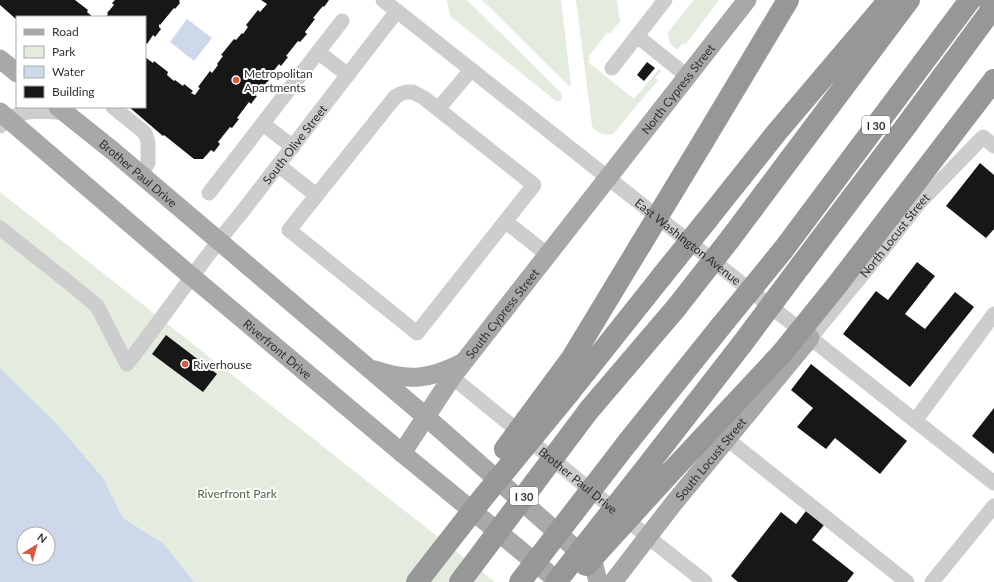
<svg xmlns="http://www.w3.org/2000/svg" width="994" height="582" viewBox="0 0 994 582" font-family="Lato,sans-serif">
	<rect width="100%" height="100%" fill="#fff"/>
	<path fill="#e3ecdf" d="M 447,0 L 467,0 L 560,92 L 562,94 L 562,99 L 559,101 L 556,101 L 450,16 Z
		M 482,0 L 561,0 L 571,86 L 569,86 Z
		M 576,0 L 617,0 L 620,21 L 610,34 L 608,32 L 588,57 L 590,59 L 588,62 L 634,99 L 659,69 L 661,71 L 655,78 L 658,80 L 613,134 C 604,135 597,134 592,126 Z
		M 694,0 L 719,0 L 686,44 L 683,43 L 678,49 L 676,49 C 670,45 668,40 668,32 Z
		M 0,192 L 495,582 L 194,582 L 164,544 L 123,518 L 103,478 L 57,424 L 0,368 Z"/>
	<path fill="#cdd8ea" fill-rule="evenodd" d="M 187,19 L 212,38 L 194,61 L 170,42 Z
		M 0,368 L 57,424 L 103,478 L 123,518 L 164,544 L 194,582 L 0,582 ZM 24,534 L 48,534 L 48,558 L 24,558 Z"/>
	<path fill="#171717" d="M 0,0 L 75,0 L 88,10 L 87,12 L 93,17 L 17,17 L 17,20 L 0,5 Z
		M 115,0 L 180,0 L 179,1 L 180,3 L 175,9 L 174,8 L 160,25 L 159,24 L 159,27 L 161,29 L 155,37 L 153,35 L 147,44 L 145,42 L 145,17 L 106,17 L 108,14 L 107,13 L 114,5 L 112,3 Z
		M 261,0 L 329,0 L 324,7 L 323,6 L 313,18 L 315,19 L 305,32 L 307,34 L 300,42 L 298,41 L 286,56 L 288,57 L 281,66 L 279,64 L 267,79 L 269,80 L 255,95 L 257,96 L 251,104 L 249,102 L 237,118 L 239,119 L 232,128 L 230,127 L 218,142 L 220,144 L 214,152 L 211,150 L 203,159 L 194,159 L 164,135 L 163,136 L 129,107 L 145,107 L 145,57 L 153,63 L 154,61 L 168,72 L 167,75 L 174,81 L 175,80 L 183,86 L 184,84 L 193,91 L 191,93 L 195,95 L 200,88 L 198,87 L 210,71 L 212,73 L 218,65 L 217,64 L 223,56 L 221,55 L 234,39 L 236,40 L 242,33 L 243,34 L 248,27 L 246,25 L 258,10 L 260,12 L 267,4 Z
		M 647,62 L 655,68 L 644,81 L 637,75 Z
		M 980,163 L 994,175 L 994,229 L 986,238 L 946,206 Z
		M 917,262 L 935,276 L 905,314 L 925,329 L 955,292 L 974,307 L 910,387 L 843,334 L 876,291 L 888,300 Z
		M 166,335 L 217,374 L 203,392 L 152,354 Z
		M 811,364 L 907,441 L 880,474 L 835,438 L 826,449 L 797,427 L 813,408 L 791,390 Z
		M 994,408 L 994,454 L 972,436 Z
		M 806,511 L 824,525 L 812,540 L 854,573 L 847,582 L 738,582 L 731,576 L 781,512 L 796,524 Z"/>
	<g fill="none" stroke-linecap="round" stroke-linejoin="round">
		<g stroke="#cdcdcd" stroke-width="15">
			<path id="s1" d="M 383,0 L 994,483"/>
			<path d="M 637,36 L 687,76"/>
			<path d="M 318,52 L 348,75"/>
			<path d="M 612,68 L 665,0"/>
			<path d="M 406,92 L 413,92 L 424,98 L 534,185 L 417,333 L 289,230 L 395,97 L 400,94 Z"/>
			<path d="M 113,107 L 145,133 L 148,142 L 148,163 L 141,174"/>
			<path d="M 438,109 L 471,70"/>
			<path d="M 263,124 L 293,147"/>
			<path d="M 0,126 C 20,107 40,111 66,113"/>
			<path d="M 278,165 L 316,195"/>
			<path d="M 209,193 L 342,21"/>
			<path d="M 506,222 L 548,255"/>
			<path id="s2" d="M 0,228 L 73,286 L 97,306 L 127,364 C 166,314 201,261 242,212 L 397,11"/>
			<path id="s3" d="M 810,338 L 877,257 L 920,202 L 983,137 L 994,146"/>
			<path id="s4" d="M 452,377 L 648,537 L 705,582"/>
			<path d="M 915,421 L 994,314"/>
			<path d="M 727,439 L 907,582"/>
			<path d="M 932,582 L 994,506"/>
		</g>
		<g stroke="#a8a8a8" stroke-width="19">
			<path d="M 0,59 L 17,73"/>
			<path id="s5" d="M 58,107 L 113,151 L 425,416 L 594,565 L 598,582"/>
			<path id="s6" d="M 0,112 L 191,276 L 215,296 L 402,453 L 559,582"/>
			<path d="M 375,370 C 409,382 430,379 462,363"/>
			<path id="s7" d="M 402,453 L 452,377 L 747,0"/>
			<path id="s8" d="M 613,582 L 673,504 L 810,338"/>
		</g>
		<path stroke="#979797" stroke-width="22" d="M 704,140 L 788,0
			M 707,220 L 777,132 L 889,0
			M 730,239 L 909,0
			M 783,250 L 970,0
			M 801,265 L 906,126 L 990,12 L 991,0
			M 837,285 L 994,80
			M 555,381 L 572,358 L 641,244
			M 569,393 L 662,276
			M 589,410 L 676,308
			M 628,442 L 721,326
			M 652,460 L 742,344
			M 668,475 L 782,353"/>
		<path stroke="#979797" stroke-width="22" d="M 641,244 L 704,140
			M 662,276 L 707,220
			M 676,308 L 730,239
			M 721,326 L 783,250
			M 742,344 L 801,265
			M 782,353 L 837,285
			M 505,449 L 555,381
			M 586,565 L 668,475
			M 417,582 L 481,500 L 569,393
			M 460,582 L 589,410
			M 520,582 L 628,442
			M 556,582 L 652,460"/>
	</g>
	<g fill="#d85841" stroke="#fff" stroke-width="1.5">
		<circle cx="236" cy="80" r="4"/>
		<circle cx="185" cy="364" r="4"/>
	</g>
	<g text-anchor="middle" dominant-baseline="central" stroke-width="4" stroke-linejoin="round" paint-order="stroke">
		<g fill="#fff" stroke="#6e6e6e" stroke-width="1">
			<rect x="862" y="116" width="28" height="18" rx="3"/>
			<rect x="510" y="487" width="28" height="18" rx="3"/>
		</g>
		<g font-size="11" font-weight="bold" fill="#303030">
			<text x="876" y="125">I 30</text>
			<text x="524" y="496">I 30</text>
		</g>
		<g font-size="12" fill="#303030" stroke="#fff" text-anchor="start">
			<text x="244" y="73">Metropolitan<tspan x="244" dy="14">Apartments</tspan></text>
			<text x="193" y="364">Riverhouse</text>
		</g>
		<g font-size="12" fill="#303030" stroke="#fff">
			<text stroke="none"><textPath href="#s7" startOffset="457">North Cypress Street</textPath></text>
			<text stroke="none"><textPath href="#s2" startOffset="466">South Olive Street</textPath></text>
			<text stroke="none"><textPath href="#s5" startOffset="104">Brother Paul Drive</textPath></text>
			<text stroke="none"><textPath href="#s3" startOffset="133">North Locust Street</textPath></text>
			<text stroke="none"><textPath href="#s1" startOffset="389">East Washington Avenue</textPath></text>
			<text stroke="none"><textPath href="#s7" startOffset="172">South Cypress Street</textPath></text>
			<text stroke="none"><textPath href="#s6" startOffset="365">Riverfront Drive</textPath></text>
			<text stroke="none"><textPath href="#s8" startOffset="157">South Locust Street</textPath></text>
			<text stroke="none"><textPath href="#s4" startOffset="163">Brother Paul Drive</textPath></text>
		</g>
		<g font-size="12" fill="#4a6940" stroke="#fff">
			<text x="237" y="493">Riverfront Park</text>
		</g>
	</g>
	<rect x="16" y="16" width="130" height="92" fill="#ffffff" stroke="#acacac"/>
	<rect x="24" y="29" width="20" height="6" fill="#a8a8a8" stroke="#acacac"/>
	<text x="52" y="36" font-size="12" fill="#303030">Road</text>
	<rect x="24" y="46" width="20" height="12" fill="#e3ecdf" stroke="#acacac"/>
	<text x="52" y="56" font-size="12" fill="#303030">Park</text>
	<rect x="24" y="66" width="20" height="12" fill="#cdd8ea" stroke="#acacac"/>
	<text x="52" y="76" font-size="12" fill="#303030">Water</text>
	<rect x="24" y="86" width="20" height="12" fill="#171717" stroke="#acacac"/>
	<text x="52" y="96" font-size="12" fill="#303030">Building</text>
	<g transform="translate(36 546) rotate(37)"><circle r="19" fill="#ffffff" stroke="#acacac"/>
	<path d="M0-3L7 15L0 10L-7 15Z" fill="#d85841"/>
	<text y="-6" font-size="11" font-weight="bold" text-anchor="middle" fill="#303030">N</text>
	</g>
</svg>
